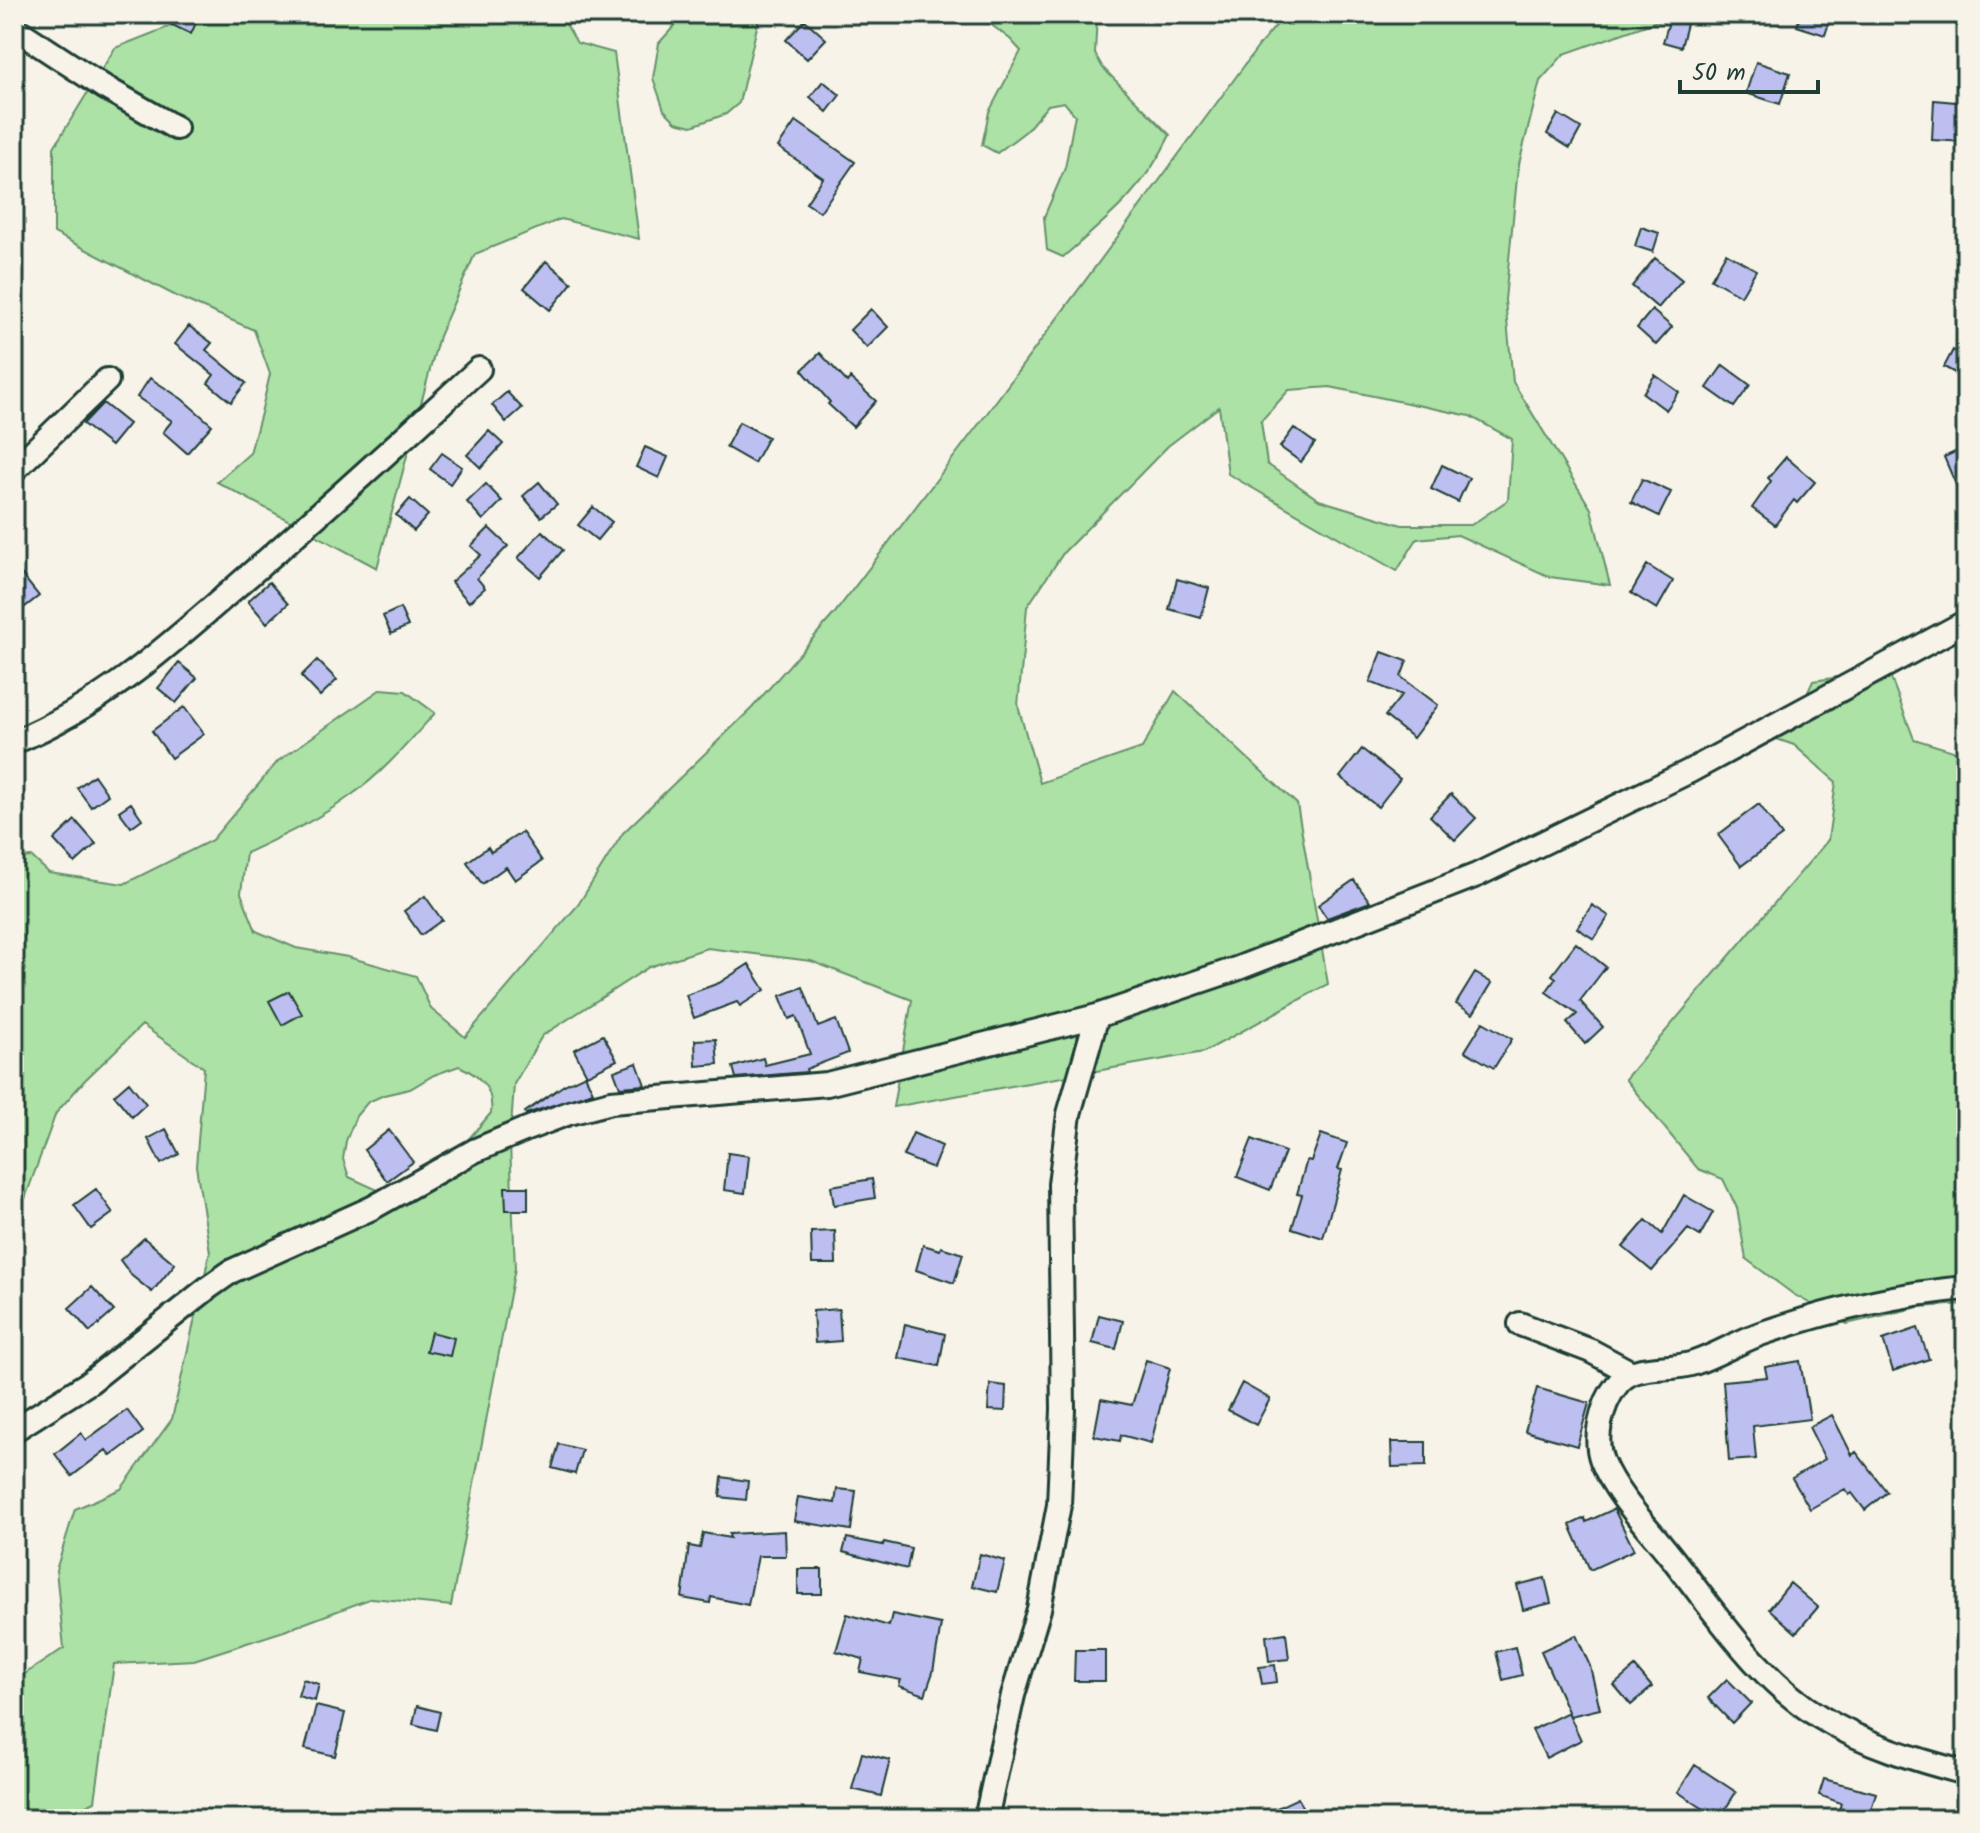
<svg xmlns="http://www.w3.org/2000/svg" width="1980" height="1833" viewBox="0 0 1980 1833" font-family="Kalam,sans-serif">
	<rect width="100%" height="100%" fill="#f7f3e8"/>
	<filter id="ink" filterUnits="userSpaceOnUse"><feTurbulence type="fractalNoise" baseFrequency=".0125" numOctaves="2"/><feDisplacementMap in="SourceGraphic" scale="16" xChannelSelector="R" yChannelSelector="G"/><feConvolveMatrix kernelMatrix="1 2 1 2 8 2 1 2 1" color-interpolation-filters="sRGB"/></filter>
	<g filter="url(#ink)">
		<path fill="#ace2a5" stroke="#66906c" stroke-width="2" fill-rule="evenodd" d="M 201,14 L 560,14 L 577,43 L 614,53 L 639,239 L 561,219 L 475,254 L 439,336 L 377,568 L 217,482 L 250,453 L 261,413 L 270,374 L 254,330 L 178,297 L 54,233 L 54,147 L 115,48 Z
			M 685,14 L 760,14 L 739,103 L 726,114 L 692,126 L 676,122 L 664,110 L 653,78 L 659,43 Z
			M 977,14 L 1097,14 L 1095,54 L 1103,68 L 1170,135 C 1144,190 1108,218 1063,257 L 1047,250 L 1044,217 L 1065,168 L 1075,115 L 1064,102 L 1048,105 L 1026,131 L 997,153 L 982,145 L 989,112 L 1021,51 L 1010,39 Z
			M 1286,14 L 1677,14 L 1564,54 L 1540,81 L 1518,168 L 1505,300 L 1513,382 L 1591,509 L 1610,585 L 1550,577 L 1458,535 L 1417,539 L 1397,571 L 1228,474 L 1219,407 L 1168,446 L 1064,552 L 1027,607 L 1018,706 L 1040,783 L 1142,748 L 1175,691 L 1297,804 L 1328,984 L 1204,1052 L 893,1107 L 912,1000 L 811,961 L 707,948 L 649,967 L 542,1036 L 514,1084 L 510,1143 L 515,1268 L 451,1606 L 372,1598 L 284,1631 L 194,1660 L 114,1664 L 95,1801 L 56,1819 L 14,1819 L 14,1681 L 64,1648 L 56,1570 L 75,1509 L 121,1489 L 172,1419 L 210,1252 L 196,1166 L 204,1068 L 142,1025 L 85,1080 L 56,1113 L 14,1229 L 14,1049 L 20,1040 L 14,1034 L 14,858 L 32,857 L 49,873 L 124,884 L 212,840 L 278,761 L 381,689 L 405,691 L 435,713 C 409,742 382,774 350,796 C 318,820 282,836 246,853 L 241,893 L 256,931 L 296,948 L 348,957 L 416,976 L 431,1009 L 465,1037 L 578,905 L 623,833 L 752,708 L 834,614 L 985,416 L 1261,43 ZM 1330,387 L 1470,416 L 1512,439 L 1508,500 L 1471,525 L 1402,525 L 1319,500 L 1267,464 L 1261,421 L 1289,390 ZM 459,1066 C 479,1075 494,1088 491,1113 L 436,1177 L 382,1192 L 349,1177 L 343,1159 L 346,1141 L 356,1116 L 368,1102 L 384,1095 L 410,1089 L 434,1075 Z
			M 1888,670 L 1914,739 L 1966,755 L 1966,1304 L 1919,1307 L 1847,1324 L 1793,1294 L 1746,1259 L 1737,1208 L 1723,1179 L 1698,1169 L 1625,1079 L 1828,840 L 1836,782 L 1794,745 L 1765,735 L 1806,696 L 1813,681 Z"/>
		<path fill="#bebff1" stroke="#1f3d34" stroke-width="2" d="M 149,14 L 200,14 L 191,34 Z
			M 1801,14 L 1832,14 L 1825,35 L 1797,26 Z
			M 1670,18 L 1687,24 L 1681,47 L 1663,42 Z
			M 805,20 L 826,39 L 807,59 L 786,40 Z
			M 1756,62 L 1790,73 L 1780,104 L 1746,93 Z
			M 823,81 L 840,95 L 827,112 L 810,97 Z
			M 1934,100 L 1966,103 L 1965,142 L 1932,140 Z
			M 1558,114 L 1581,128 L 1570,148 L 1547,134 Z
			M 796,121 L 855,162 L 820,212 L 806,203 L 823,178 L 778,147 Z
			M 1641,227 L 1659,233 L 1653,252 L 1635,246 Z
			M 1726,253 L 1756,270 L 1741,296 L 1711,279 Z
			M 1655,258 L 1682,280 L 1658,308 L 1632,286 Z
			M 546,261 L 572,283 L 550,310 L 524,288 Z
			M 871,309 L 888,327 L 867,348 L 850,330 Z
			M 1652,310 L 1672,327 L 1656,345 L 1637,328 Z
			M 189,326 L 212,343 L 206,350 L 246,383 L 231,402 L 208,383 L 214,375 L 175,344 Z
			M 1953,350 L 1966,358 L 1966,379 L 1944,367 Z
			M 820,353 L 847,382 L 850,378 L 876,401 L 853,427 L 828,404 L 830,402 L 802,370 Z
			M 1723,365 L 1750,385 L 1734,407 L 1707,388 Z
			M 1655,375 L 1679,392 L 1666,410 L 1643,393 Z
			M 150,378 L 182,399 L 212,425 L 187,453 L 163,432 L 172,421 L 137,397 Z
			M 507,392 L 522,408 L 506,422 L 492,405 Z
			M 103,403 L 129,424 L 111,446 L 83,424 Z
			M 739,422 L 768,437 L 754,463 L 726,447 Z
			M 1294,428 L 1315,443 L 1301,462 L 1280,447 Z
			M 489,431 L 503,444 L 481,468 L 467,455 Z
			M 645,447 L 668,457 L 659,478 L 636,467 Z
			M 1966,447 L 1966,508 L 1944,457 Z
			M 442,453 L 462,467 L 450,484 L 430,469 Z
			M 1786,457 L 1815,482 L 1797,503 L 1794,500 L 1775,525 L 1752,508 L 1771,481 L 1768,478 Z
			M 1442,465 L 1469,478 L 1458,502 L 1431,489 Z
			M 1642,479 L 1671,492 L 1659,516 L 1631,502 Z
			M 539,482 L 557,504 L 541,517 L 523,496 Z
			M 486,484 L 502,501 L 483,520 L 467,502 Z
			M 410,499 L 428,515 L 414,531 L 396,515 Z
			M 593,507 L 612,522 L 597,540 L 578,525 Z
			M 489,528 L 508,546 L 477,578 L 485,588 L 469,602 L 451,582 L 481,555 L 471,546 Z
			M 542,531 L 563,550 L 540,577 L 518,558 Z
			M 14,565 L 39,596 L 21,610 L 14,601 Z
			M 1647,565 L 1673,581 L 1657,609 L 1631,593 Z
			M 1177,579 L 1209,588 L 1201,618 L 1169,609 Z
			M 269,582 L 288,604 L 267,623 L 248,601 Z
			M 400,608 L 408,626 L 391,634 L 383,616 Z
			M 1382,652 L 1407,661 L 1401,677 L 1438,705 L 1413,738 L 1385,716 L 1402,695 L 1370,682 Z
			M 317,660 L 337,680 L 320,696 L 301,676 Z
			M 179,663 L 197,678 L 176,703 L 158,688 Z
			M 184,707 L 204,734 L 171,758 L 152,731 Z
			M 1362,749 L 1400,779 L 1378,807 L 1340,777 Z
			M 94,775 L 108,795 L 91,807 L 77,788 Z
			M 1451,794 L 1476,818 L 1455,840 L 1430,816 Z
			M 131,803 L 142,819 L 131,827 L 119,811 Z
			M 1759,804 L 1782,836 L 1741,866 L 1718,835 Z
			M 75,820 L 96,844 L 75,863 L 54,840 Z
			M 522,832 L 542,861 L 515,880 L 506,867 L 482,884 L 467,862 L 488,847 L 491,852 Z
			M 1354,880 L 1370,902 L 1327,918 L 1318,905 Z
			M 425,896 L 442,920 L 421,935 L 404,911 Z
			M 1592,905 L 1609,916 L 1594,939 L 1577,928 Z
			M 1576,943 L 1606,967 L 1580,1001 L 1603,1027 L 1585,1044 L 1567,1023 L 1577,1014 L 1546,992 L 1556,978 L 1552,975 Z
			M 749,964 L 765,990 L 740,1006 L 737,1002 L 694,1018 L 686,995 L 719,983 Z
			M 1475,973 L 1492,983 L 1473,1014 L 1456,1004 Z
			M 803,987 L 818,1027 L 836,1020 L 848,1053 L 806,1069 L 807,1072 L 736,1078 L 733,1067 L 763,1058 L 765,1065 L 810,1054 L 796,1016 L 789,1019 L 780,996 Z
			M 289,991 L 302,1014 L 282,1025 L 269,1001 Z
			M 1483,1022 L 1512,1039 L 1494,1068 L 1465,1051 Z
			M 603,1035 L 617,1060 L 587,1075 L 574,1050 Z
			M 716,1039 L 718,1064 L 696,1066 L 695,1040 Z
			M 637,1063 L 645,1085 L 620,1087 L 614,1071 Z
			M 585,1075 L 593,1092 L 526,1114 L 525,1112 L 564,1085 Z
			M 129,1082 L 146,1104 L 132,1117 L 114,1095 Z
			M 166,1129 L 179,1154 L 161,1164 L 148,1139 Z
			M 389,1130 L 413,1162 L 387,1181 L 364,1150 Z
			M 913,1133 L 942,1146 L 933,1168 L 903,1156 Z
			M 1321,1134 L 1347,1143 L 1338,1169 L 1342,1170 L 1323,1238 L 1292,1228 L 1302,1195 L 1297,1194 L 1307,1160 L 1311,1161 Z
			M 1252,1139 L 1285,1152 L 1270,1190 L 1237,1177 Z
			M 728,1153 L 749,1156 L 745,1193 L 724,1190 Z
			M 872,1179 L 875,1198 L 834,1205 L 831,1186 Z
			M 505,1187 L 528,1187 L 528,1210 L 506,1210 Z
			M 96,1189 L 113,1213 L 91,1229 L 74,1205 Z
			M 1684,1195 L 1713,1212 L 1700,1236 L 1688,1229 L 1652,1271 L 1623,1247 L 1646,1220 L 1662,1234 Z
			M 835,1231 L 836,1264 L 812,1264 L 811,1232 Z
			M 144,1238 L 175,1264 L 152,1292 L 132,1276 L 120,1260 Z
			M 923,1245 L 940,1250 L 941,1247 L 963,1254 L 954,1283 L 916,1270 Z
			M 92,1287 L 114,1311 L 90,1332 L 69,1308 Z
			M 839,1309 L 841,1341 L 815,1343 L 813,1311 Z
			M 1099,1315 L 1123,1321 L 1116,1349 L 1092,1343 Z
			M 905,1324 L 945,1334 L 939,1366 L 898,1358 Z
			M 1918,1328 L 1929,1359 L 1893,1371 L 1883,1340 Z
			M 431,1332 L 454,1338 L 450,1356 L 426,1351 Z
			M 1146,1360 L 1170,1368 L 1151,1443 L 1121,1435 L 1120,1441 L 1094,1436 L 1101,1399 L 1132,1405 Z
			M 1800,1361 L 1810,1419 L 1753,1426 L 1756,1459 L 1729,1461 L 1723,1381 L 1767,1377 L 1765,1367 Z
			M 1242,1383 L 1270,1399 L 1256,1425 L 1228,1410 Z
			M 990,1384 L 1006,1386 L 1005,1411 L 988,1410 Z
			M 1537,1388 L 1589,1403 L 1577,1446 L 1525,1431 Z
			M 127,1410 L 143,1432 L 111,1456 L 106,1450 L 72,1476 L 55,1454 L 81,1433 L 86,1440 Z
			M 1832,1415 L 1852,1455 L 1856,1452 L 1887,1492 L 1865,1510 L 1852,1493 L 1849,1495 L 1845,1489 L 1810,1509 L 1792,1478 L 1825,1459 L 1809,1427 Z
			M 1391,1442 L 1426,1442 L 1426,1466 L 1392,1467 Z
			M 559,1444 L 582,1450 L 575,1474 L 552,1468 Z
			M 722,1477 L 748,1481 L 746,1500 L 720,1497 Z
			M 837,1489 L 856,1491 L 851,1530 L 794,1521 L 798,1497 L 835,1503 Z
			M 1614,1509 L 1634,1550 L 1590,1570 L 1570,1525 L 1585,1518 L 1586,1522 Z
			M 785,1531 L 786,1556 L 758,1556 L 748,1605 L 711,1597 L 710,1603 L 682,1598 L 689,1546 L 700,1548 L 703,1533 L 730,1538 L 729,1534 Z
			M 847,1538 L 883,1545 L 884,1542 L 911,1548 L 907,1569 L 843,1552 Z
			M 980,1554 L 1005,1561 L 997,1592 L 972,1586 Z
			M 798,1569 L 822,1569 L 822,1594 L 798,1594 Z
			M 1545,1578 L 1551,1603 L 1523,1610 L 1517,1585 Z
			M 1790,1583 L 1818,1607 L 1796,1633 L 1769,1609 Z
			M 847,1614 L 889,1626 L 892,1614 L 941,1624 L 933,1672 L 925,1695 L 899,1686 L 901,1680 L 860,1672 L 863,1659 L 836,1651 Z
			M 1286,1633 L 1289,1659 L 1269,1661 L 1266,1636 Z
			M 1576,1635 L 1590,1666 L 1600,1709 L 1570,1716 L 1541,1651 Z
			M 1515,1647 L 1522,1675 L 1503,1680 L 1496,1652 Z
			M 1075,1650 L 1105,1650 L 1105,1681 L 1074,1681 Z
			M 1275,1665 L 1277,1682 L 1262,1684 L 1259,1667 Z
			M 1635,1667 L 1652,1687 L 1631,1705 L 1614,1685 Z
			M 303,1679 L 319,1684 L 315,1701 L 298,1696 Z
			M 1727,1679 L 1751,1703 L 1732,1723 L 1708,1698 Z
			M 316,1706 L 345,1713 L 335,1756 L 305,1749 Z
			M 417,1706 L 440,1712 L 436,1730 L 413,1724 Z
			M 1568,1712 L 1581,1740 L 1546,1758 L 1532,1730 Z
			M 862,1753 L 890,1760 L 881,1796 L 852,1789 Z
			M 1695,1765 L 1736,1792 L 1719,1819 L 1678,1792 Z
			M 1824,1779 L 1876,1793 L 1868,1819 L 1837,1817 L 1841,1803 L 1819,1795 Z
			M 1298,1798 L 1305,1813 L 1294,1819 L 1253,1819 Z"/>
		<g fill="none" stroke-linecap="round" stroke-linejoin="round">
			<defs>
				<path id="minor" d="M 14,28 L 104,87 L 176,128
					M 14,470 L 107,380
					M 14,742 C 102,706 167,647 238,585 C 320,515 399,442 479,369
					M 1966,1288 C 1895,1294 1827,1311 1760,1334 C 1738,1342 1717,1355 1694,1363 C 1668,1372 1633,1361 1616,1386 C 1602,1404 1593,1438 1602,1461 C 1616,1495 1646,1525 1669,1554 C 1714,1610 1757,1679 1820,1717 C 1864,1744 1916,1760 1966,1773
					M 1520,1324 L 1591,1351 L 1630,1372
					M 14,1430 L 90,1382 L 209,1287 L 232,1271 L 372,1208 L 474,1151 L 524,1130 L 569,1113 L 611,1102 L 827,1084 L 1097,1016 L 1236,969 L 1477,875 L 1690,771 L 1966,622
					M 986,1819 L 1013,1695 L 1039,1609 L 1059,1505 L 1063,1409 L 1060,1184 L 1069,1114 L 1097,1016"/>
			</defs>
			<use href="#minor" stroke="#1f3d34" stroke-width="28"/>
			<use href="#minor" stroke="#f7f3e8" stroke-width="22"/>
		</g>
	</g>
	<rect width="1980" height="1833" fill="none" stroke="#f7f3e8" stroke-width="48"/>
	<rect x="24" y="24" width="1932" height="1785" fill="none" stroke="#1f3d34" stroke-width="3" filter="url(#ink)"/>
	<path d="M1680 80v12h138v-12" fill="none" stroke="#1f3d34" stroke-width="4"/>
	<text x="1692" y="80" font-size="24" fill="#1f3d34" stroke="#f7f3e8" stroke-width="6" paint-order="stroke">50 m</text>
</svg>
